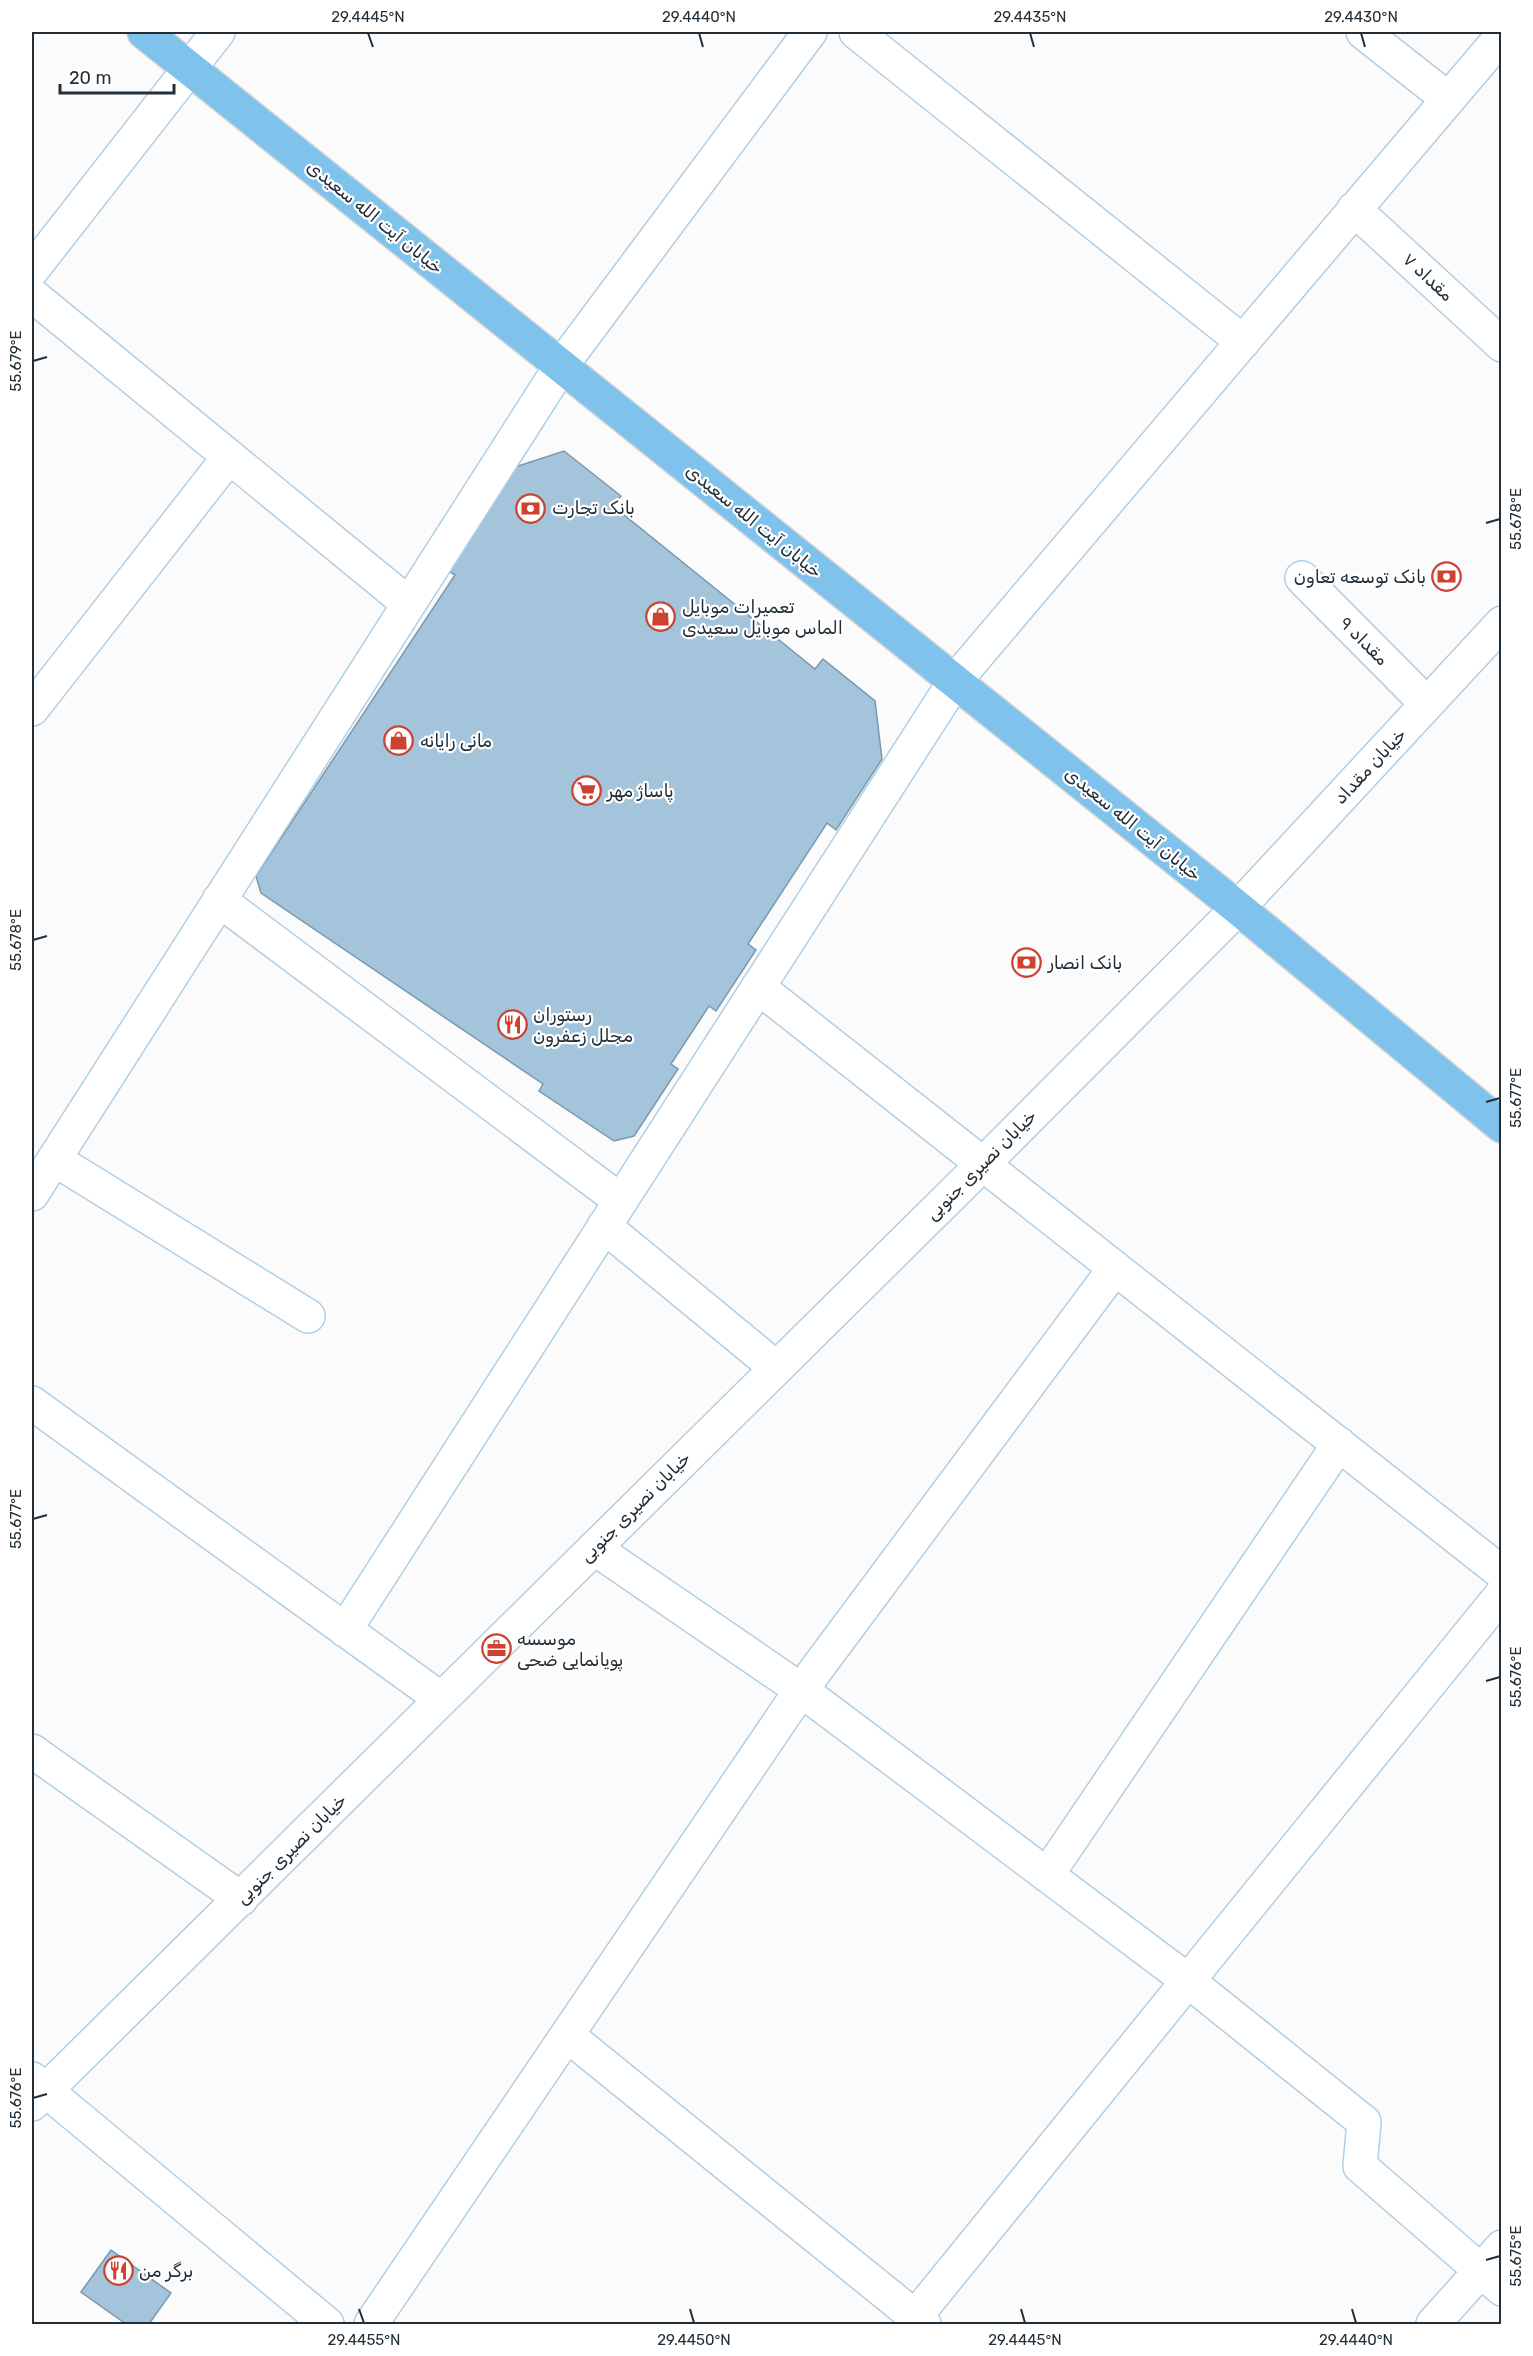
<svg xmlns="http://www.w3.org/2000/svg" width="1533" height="2356" viewBox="0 0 1533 2356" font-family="Rubik,'Noto Sans Arabic',sans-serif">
	<rect width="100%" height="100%" fill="#fbfbfb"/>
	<path fill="#a4c4dc" stroke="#7998af" stroke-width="1.5" d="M 564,451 L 621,496 L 613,506 L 815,669 L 823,659 L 875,701 L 882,759 L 836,830 L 827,823 L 748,944 L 756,950 L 716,1011 L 709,1006 L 671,1064 L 678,1069 L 634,1136 L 614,1141 L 539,1091 L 543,1084 L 261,893 L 256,876 L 455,575 L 444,568 L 506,470 Z
		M 111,2250 L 171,2293 L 149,2324 L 126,2324 L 81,2292 Z"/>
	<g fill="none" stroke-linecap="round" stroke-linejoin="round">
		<defs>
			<path id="minor" d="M 856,32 L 1243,342
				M 1363,32 L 1448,99
				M 1354,209 L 1502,345
				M 32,270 L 218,32
				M 32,295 L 409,604
				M 1302,578 L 1427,704
				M 32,709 L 229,457
				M 219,900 L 621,1201
				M 758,987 L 1502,1573
				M 54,1159 L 308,1316
				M 32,1194 L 561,366 L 810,32
				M 604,1226 L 775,1367
				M 32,1403 L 441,1699
				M 594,1548 L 801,1690 L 1187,1980 L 1364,2122 L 1360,2166 L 1502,2289
				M 345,1630 L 955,681 L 1502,36
				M 32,1751 L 241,1899
				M 1047,1875 L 1339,1444
				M 567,2035 L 924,2324
				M 32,2079 L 327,2324
				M 32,2104 L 983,1164 L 1238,908 L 1502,623
				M 915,2317 L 1502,1594
				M 371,2324 L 801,1690 L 1115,1268
				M 1433,2324 L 1502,2247"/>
			<path id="major" d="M 144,32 L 1238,908 L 1502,1126"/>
		</defs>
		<use href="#minor" stroke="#afcfe7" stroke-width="36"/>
		<use href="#major" stroke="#d3d5d7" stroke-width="36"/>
		<use href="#minor" stroke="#fff" stroke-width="33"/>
		<use href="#major" stroke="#7fc2eb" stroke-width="33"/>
	</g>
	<path fill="none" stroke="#222f38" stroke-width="2" d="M 368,33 L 373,47M 699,33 L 703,47M 1030,33 L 1034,47M 1361,33 L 1365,47M 33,361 L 47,357M 1486,523 L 1500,519M 33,940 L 47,936M 1486,1102 L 1500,1098M 33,1519 L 47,1515M 1486,1681 L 1500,1677M 33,2098 L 47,2094M 1486,2260 L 1500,2256M 359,2309 L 364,2323M 690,2309 L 694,2323M 1021,2309 L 1025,2323M 1352,2309 L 1356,2323"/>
	<defs>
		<symbol id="bank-ring" viewBox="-11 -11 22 22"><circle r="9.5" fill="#fff" stroke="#cf422f" stroke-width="1.5"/><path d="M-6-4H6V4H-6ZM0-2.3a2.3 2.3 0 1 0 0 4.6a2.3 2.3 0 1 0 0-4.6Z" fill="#cf422f"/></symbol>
		<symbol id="shop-ring" viewBox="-11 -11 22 22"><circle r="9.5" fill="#fff" stroke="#cf422f" stroke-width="1.5"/><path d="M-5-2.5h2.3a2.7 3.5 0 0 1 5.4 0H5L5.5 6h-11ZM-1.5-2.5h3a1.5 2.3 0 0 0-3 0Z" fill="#cf422f"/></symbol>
		<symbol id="supermarket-ring" viewBox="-11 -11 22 22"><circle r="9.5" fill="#fff" stroke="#cf422f" stroke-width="1.5"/><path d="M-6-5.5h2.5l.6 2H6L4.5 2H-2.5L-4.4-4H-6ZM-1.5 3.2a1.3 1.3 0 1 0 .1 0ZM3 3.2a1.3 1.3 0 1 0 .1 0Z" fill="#cf422f"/></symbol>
		<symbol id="restaurant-ring" viewBox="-11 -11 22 22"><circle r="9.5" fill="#fff" stroke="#cf422f" stroke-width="1.5"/><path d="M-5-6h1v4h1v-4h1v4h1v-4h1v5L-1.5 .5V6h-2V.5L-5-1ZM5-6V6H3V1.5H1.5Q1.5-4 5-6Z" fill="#cf422f"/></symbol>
		<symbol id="office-ring" viewBox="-11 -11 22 22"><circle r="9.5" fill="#fff" stroke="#cf422f" stroke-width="1.5"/><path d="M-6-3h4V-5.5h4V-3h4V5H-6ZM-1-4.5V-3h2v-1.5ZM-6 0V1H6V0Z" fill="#cf422f"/></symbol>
	</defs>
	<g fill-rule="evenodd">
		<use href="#bank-ring" x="514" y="492" width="33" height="33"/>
		<use href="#bank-ring" x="1430" y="560" width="33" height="33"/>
		<use href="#shop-ring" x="644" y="600" width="33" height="33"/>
		<use href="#shop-ring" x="382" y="724" width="33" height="33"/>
		<use href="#supermarket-ring" x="570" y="774" width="33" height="33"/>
		<use href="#bank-ring" x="1010" y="946" width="33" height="33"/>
		<use href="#restaurant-ring" x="496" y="1008" width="33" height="33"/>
		<use href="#office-ring" x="480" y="1632" width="33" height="33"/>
		<use href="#restaurant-ring" x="102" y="2254" width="33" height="33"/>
	</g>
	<g text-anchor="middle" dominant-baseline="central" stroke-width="4.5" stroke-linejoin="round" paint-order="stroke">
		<g font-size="18" fill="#222f38" stroke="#fff">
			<text transform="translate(375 217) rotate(39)">خیابان آیت الله سعیدی</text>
			<text transform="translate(1428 277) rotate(43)">۷ مقداد</text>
			<text transform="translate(754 521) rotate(39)">خیابان آیت الله سعیدی</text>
			<text transform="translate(1364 641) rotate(45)">مقداد ۹</text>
			<text transform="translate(1370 766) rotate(-47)">خیابان مقداد</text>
			<text transform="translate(1133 824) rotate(39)">خیابان آیت الله سعیدی</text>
			<text transform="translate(981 1165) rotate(-45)">خیابان نصیری جنوبی</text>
			<text transform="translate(635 1507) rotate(-45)">خیابان نصیری جنوبی</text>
			<text transform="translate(291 1849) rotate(-45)">خیابان نصیری جنوبی</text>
		</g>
		<g font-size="18" fill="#222f38" stroke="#fff" text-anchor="start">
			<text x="552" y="508">بانک تجارت</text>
			<text x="1426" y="577" text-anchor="end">بانک توسعه تعاون</text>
			<text x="682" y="607">تعمیرات موبایل<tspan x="682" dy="21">الماس موبایل سعیدی</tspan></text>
			<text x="420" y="741">مانی رایانه</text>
			<text x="607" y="791">پاساژ مهر</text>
			<text x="1048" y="963">بانک انصار</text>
			<text x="533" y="1015">رستوران<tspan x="533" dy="21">مجلل زعفرون</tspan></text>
			<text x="517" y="1639">موسسه<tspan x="517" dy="21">پویانمایی ضحی</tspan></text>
			<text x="139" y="2271">برگر من</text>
		</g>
	</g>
	<rect width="1533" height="2356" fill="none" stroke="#ffffff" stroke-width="66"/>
	<path d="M60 84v9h114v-9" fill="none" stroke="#222f38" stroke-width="3"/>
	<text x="69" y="84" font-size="18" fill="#222f38" stroke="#ffffff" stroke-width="4.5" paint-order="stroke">20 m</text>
	<rect x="33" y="33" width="1467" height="2290" fill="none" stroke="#222f38" stroke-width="2"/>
	<g font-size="15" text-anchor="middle" fill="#222f38">
		<text x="368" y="22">29.4445°N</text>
		<text x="699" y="22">29.4440°N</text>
		<text x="1030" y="22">29.4435°N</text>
		<text x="1361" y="22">29.4430°N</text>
		<text transform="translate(16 361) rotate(-90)" y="5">55.679°E</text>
		<text transform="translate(1516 519) rotate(-90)" y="5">55.678°E</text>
		<text transform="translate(16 940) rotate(-90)" y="5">55.678°E</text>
		<text transform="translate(1516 1098) rotate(-90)" y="5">55.677°E</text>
		<text transform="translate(16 1519) rotate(-90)" y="5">55.677°E</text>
		<text transform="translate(1516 1677) rotate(-90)" y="5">55.676°E</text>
		<text transform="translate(16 2098) rotate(-90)" y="5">55.676°E</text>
		<text transform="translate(1516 2256) rotate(-90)" y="5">55.675°E</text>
		<text x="364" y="2345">29.4455°N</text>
		<text x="694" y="2345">29.4450°N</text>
		<text x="1025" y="2345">29.4445°N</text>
		<text x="1356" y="2345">29.4440°N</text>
	</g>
</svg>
